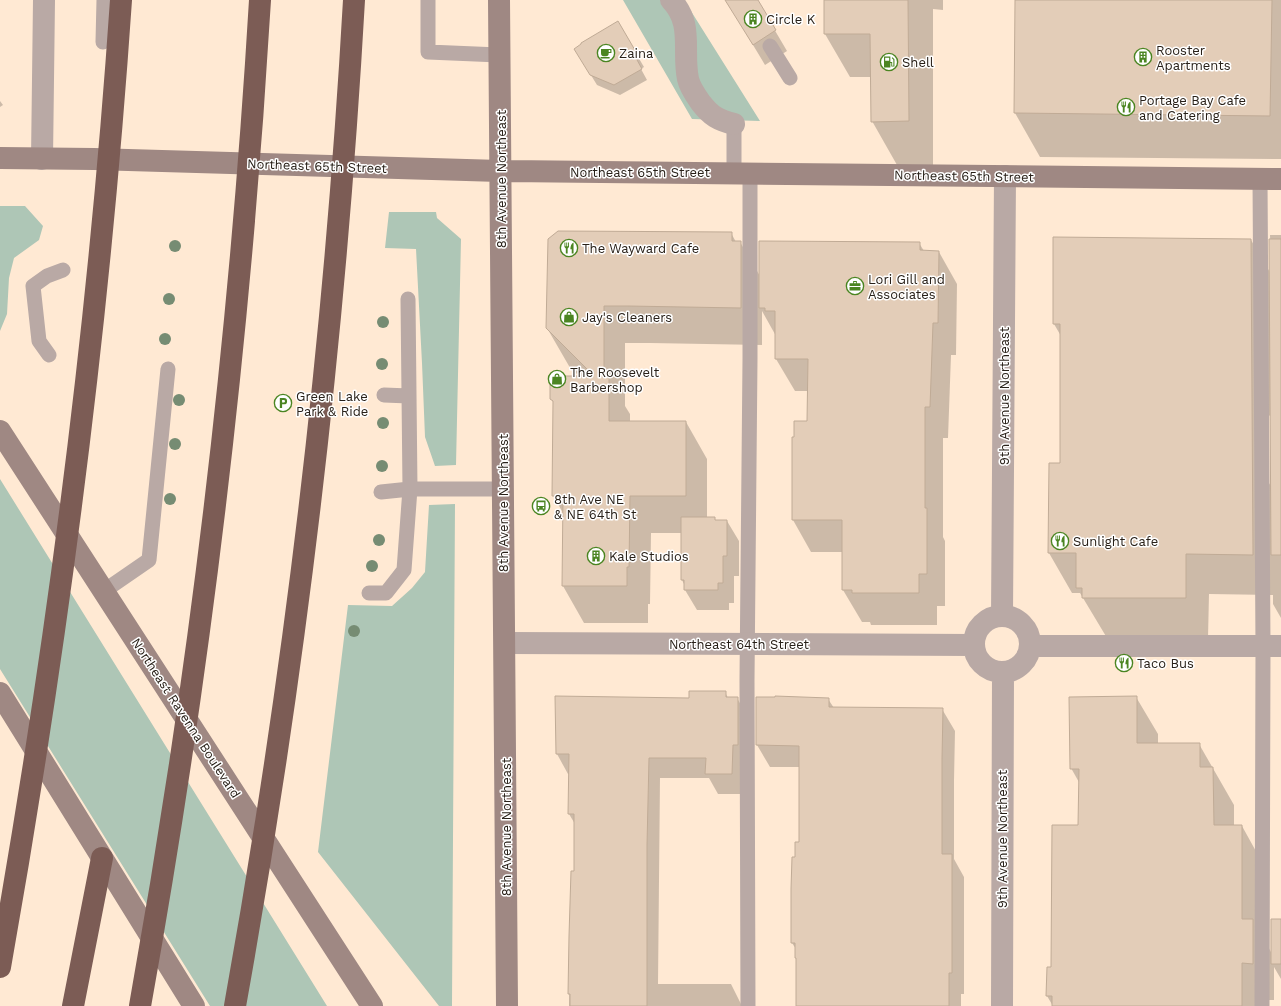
<svg xmlns="http://www.w3.org/2000/svg" width="1281" height="1006" viewBox="0 0 1281 1006" font-family="'Work Sans',sans-serif">
	<rect width="100%" height="100%" fill="#ffe9d3"/>
	<path fill="#aec6b6" d="M 623,0 L 684,0 L 760,121 L 692,119 Z
		M 0,206 L 25,206 L 43,226 L 39,240 L 14,258 L 9,278 L 7,314 L 0,331 Z
		M 389,212 L 436,212 L 437,218 L 461,239 L 456,465 L 435,466 L 425,437 L 422,363 L 416,249 L 385,248 Z
		M 0,479 L 327,1006 L 210,1006 L 0,669 Z
		M 455,504 L 452,1006 L 439,1006 L 318,852 L 348,605 L 392,606 L 412,588 L 425,572 L 429,505 Z"/>
	<path fill="#0003" d="M 737,0 L 757,0 L 787,51 L 765,65 L 741,25 Z
		M 824,0 L 943,0 L 943,10 L 933,9 L 933,165 L 897,165 L 872,121 L 871,77 L 850,77 L 825,34 Z
		M 1016,0 L 1281,0 L 1281,159 L 1040,157 L 1015,113 Z
		M 618,23 L 644,67 L 641,69 L 647,80 L 620,95 L 597,85 L 575,49 Z
		M 0,101 L 3,105 L 0,107 Z
		M 731,233 L 736,242 L 740,242 L 760,276 L 919,243 L 924,251 L 939,252 L 957,284 L 956,355 L 951,355 L 948,438 L 943,438 L 943,537 L 945,541 L 945,606 L 937,606 L 937,625 L 871,625 L 870,622 L 862,622 L 843,590 L 843,552 L 811,552 L 793,520 L 793,438 L 808,422 L 809,391 L 795,391 L 776,359 L 776,336 L 762,311 L 762,345 L 650,343 L 625,343 L 625,406 L 630,414 L 630,422 L 686,422 L 707,459 L 707,518 L 714,518 L 716,521 L 727,521 L 739,541 L 739,576 L 734,576 L 734,603 L 729,603 L 729,610 L 697,610 L 685,590 L 685,586 L 682,580 L 682,533 L 651,533 L 650,604 L 648,604 L 648,623 L 584,623 L 563,586 L 563,513 L 553,495 L 554,403 L 551,399 L 580,377 L 569,366 L 547,328 Z
		M 1270,235 L 1281,235 L 1281,393 L 1275,416 L 1262,415 L 1261,470 L 1272,488 L 1281,454 L 1281,618 L 1273,604 L 1273,595 L 1209,594 L 1208,638 L 1107,638 L 1080,593 L 1072,593 L 1049,553 L 1061,464 L 1061,336 L 1054,324 L 1251,240 L 1271,274 Z
		M 725,692 L 728,698 L 737,698 L 749,719 L 743,794 L 718,794 L 709,778 L 660,778 L 658,984 L 731,984 L 742,1006 L 569,1006 L 572,872 L 575,872 L 575,824 L 569,814 L 570,774 L 568,774 L 557,754 L 690,699 Z
		M 1136,697 L 1158,734 L 1158,744 L 1199,744 L 1234,805 L 1234,826 L 1242,826 L 1263,864 L 1263,937 L 1272,954 L 1281,920 L 1281,979 L 1274,967 L 1274,1000 L 1263,1000 L 1263,1006 L 1053,1006 L 1047,996 L 1079,826 L 1080,784 L 1071,768 Z
		M 828,699 L 834,708 L 942,709 L 955,731 L 954,781 L 954,859 L 964,877 L 964,994 L 961,994 L 961,1006 L 797,1006 L 797,961 L 796,958 L 796,949 L 792,943 L 800,843 L 800,767 L 770,767 L 757,745 Z"/>
	<path fill="#e3cdb8" stroke="#c0ab96" d="M 725,0 L 758,0 L 776,30 L 753,45 Z
		M 824,0 L 908,0 L 909,121 L 871,122 L 870,34 L 824,34 Z
		M 1015,0 L 1272,0 L 1270,116 L 1014,113 Z
		M 618,21 L 639,57 L 636,58 L 642,69 L 614,85 L 590,75 L 574,49 L 581,44 L 581,43 Z
		M 558,231 L 732,232 L 732,241 L 741,241 L 741,308 L 628,306 L 604,306 L 604,376 L 609,376 L 609,421 L 686,421 L 686,496 L 630,496 L 629,567 L 627,567 L 627,586 L 562,586 L 563,496 L 552,496 L 553,401 L 550,399 L 550,376 L 594,376 L 546,328 L 548,239 Z
		M 1053,237 L 1251,239 L 1253,555 L 1186,554 L 1186,598 L 1082,598 L 1082,588 L 1076,588 L 1076,553 L 1048,553 L 1049,463 L 1060,463 L 1060,324 L 1053,324 Z
		M 1269,239 L 1281,239 L 1281,555 L 1271,555 Z
		M 759,241 L 920,242 L 920,250 L 939,251 L 938,323 L 933,323 L 930,407 L 925,407 L 925,508 L 927,508 L 927,574 L 919,574 L 919,593 L 852,593 L 852,590 L 842,590 L 842,520 L 792,520 L 792,437 L 794,437 L 794,421 L 807,421 L 808,359 L 775,359 L 775,311 L 765,311 L 765,308 L 759,308 Z
		M 681,517 L 715,517 L 715,520 L 727,520 L 727,556 L 723,556 L 723,583 L 718,583 L 718,590 L 684,590 L 684,580 L 681,580 Z
		M 689,691 L 726,691 L 726,697 L 738,697 L 738,745 L 733,745 L 732,774 L 705,774 L 706,758 L 649,758 L 647,845 L 647,1006 L 570,1006 L 570,994 L 568,994 L 569,936 L 571,871 L 574,871 L 574,814 L 568,814 L 569,754 L 556,754 L 555,696 L 689,698 Z
		M 775,696 L 829,698 L 829,707 L 943,708 L 942,759 L 942,854 L 952,854 L 952,973 L 949,973 L 949,1006 L 796,1006 L 796,958 L 795,958 L 795,943 L 791,943 L 791,889 L 792,857 L 795,857 L 795,842 L 799,842 L 799,746 L 756,745 L 756,697 L 775,697 Z
		M 1137,696 L 1137,743 L 1200,743 L 1200,767 L 1213,767 L 1214,825 L 1242,825 L 1242,919 L 1253,919 L 1253,964 L 1242,963 L 1242,1006 L 1052,1006 L 1052,996 L 1046,996 L 1047,967 L 1051,967 L 1052,825 L 1078,825 L 1079,769 L 1070,769 L 1069,697 Z
		M 1271,919 L 1281,919 L 1281,964 L 1271,964 Z"/>
	<g fill="none" stroke-linecap="round" stroke-linejoin="round">
		<path stroke="#b9a9a5" stroke-width="15" d="M 428,0 L 428,52 L 499,55
			M 103,42 L 104,0
			M 770,46 L 790,78
			M 734,124 L 734,173
			M 1260,179 L 1263,646 L 1262,1006
			M 49,355 L 39,341 L 33,286 L 47,276 L 63,270
			M 384,395 L 409,396
			M 381,492 L 410,489 L 503,489
			M 104,591 L 149,560 L 168,369
			M 369,593 L 386,593 L 404,570 L 410,489 L 408,299
			M 748,1006 L 747,680 L 750,359 L 750,173"/>
		<path stroke="#b9a9a5" stroke-width="22" d="M 671,0 C 694,24 682,50 688,79 C 690,88 696,96 701,103 C 711,116 718,120 734,124
			M 42,159 L 44,0
			M974 644a28 28 0 1 1 56 0a28 28 0 1 1-56 0Z
			M 1002,616 L 1005,176
			M 505,643 L 974,645
			M 1030,646 L 1281,646
			M 1002,1006 L 1003,673"/>
		<path stroke="#9f8883" stroke-width="22" d="M 499,0 L 507,1006
			M 0,158 L 94,159 L 500,171 L 1281,179
			M 0,431 L 372,1006
			M 0,693 L 194,1006"/>
		<path stroke="#7c5c55" stroke-width="22" d="M 73,1006 L 102,858"/>
		<path stroke="#7c5c55" stroke-width="22" d="M 0,967 C 57,647 99,324 121,0
			M 140,1006 C 200,673 240,337 260,0
			M 235,1006 C 295,673 335,337 354,0"/>
	</g>
	<g fill="#768c73">
		<circle cx="175" cy="246" r="6"/>
		<circle cx="169" cy="299" r="6"/>
		<circle cx="383" cy="322" r="6"/>
		<circle cx="165" cy="339" r="6"/>
		<circle cx="382" cy="364" r="6"/>
		<circle cx="179" cy="400" r="6"/>
		<circle cx="383" cy="423" r="6"/>
		<circle cx="175" cy="444" r="6"/>
		<circle cx="382" cy="466" r="6"/>
		<circle cx="170" cy="499" r="6"/>
		<circle cx="379" cy="540" r="6"/>
		<circle cx="372" cy="566" r="6"/>
		<circle cx="354" cy="631" r="6"/>
	</g>
	<defs>
		<symbol id="building-ring" viewBox="-11 -11 22 22"><circle r="9.5" fill="#fff" stroke="#4b8522" stroke-width="1.5"/><path d="M-4-6H4V6H1V3H-1V6H-4ZM-2.5-4.3h1.7v1.8h-1.7ZM.8-4.3h1.7v1.8H.8ZM-2.5-1h1.7V.8h-1.7ZM.8-1h1.7V.8H.8Z" fill="#4b8522"/></symbol>
		<symbol id="cafe-ring" viewBox="-11 -11 22 22"><circle r="9.5" fill="#fff" stroke="#4b8522" stroke-width="1.5"/><path d="M-5.5-4.5H6V0H3Q3 3.5 0 3.5H-2.5Q-5.5 3.5-5.5 0ZM3-3.2v2h1.7v-2ZM-6 4.5H4V6H-6Z" fill="#4b8522"/></symbol>
		<symbol id="fuel-ring" viewBox="-11 -11 22 22"><circle r="9.5" fill="#fff" stroke="#4b8522" stroke-width="1.5"/><path d="M-5.5-6h7V0h2V4h1.3V-2.5L3-4.5l.8-.8L6-3V5H2.5V1h-1V6h-7ZM-4.2-4.7v3.2H.2V-4.7Z" fill="#4b8522"/></symbol>
		<symbol id="restaurant-ring" viewBox="-11 -11 22 22"><circle r="9.5" fill="#fff" stroke="#4b8522" stroke-width="1.5"/><path d="M-5-6h1v4h1v-4h1v4h1v-4h1v5L-1.5 .5V6h-2V.5L-5-1ZM5-6V6H3V1.5H1.5Q1.5-4 5-6Z" fill="#4b8522"/></symbol>
		<symbol id="office-ring" viewBox="-11 -11 22 22"><circle r="9.5" fill="#fff" stroke="#4b8522" stroke-width="1.5"/><path d="M-6-3h4V-5.5h4V-3h4V5H-6ZM-1-4.5V-3h2v-1.5ZM-6 0V1H6V0Z" fill="#4b8522"/></symbol>
		<symbol id="shop-ring" viewBox="-11 -11 22 22"><circle r="9.5" fill="#fff" stroke="#4b8522" stroke-width="1.5"/><path d="M-5-2.5h2.3a2.7 3.5 0 0 1 5.4 0H5L5.5 6h-11ZM-1.5-2.5h3a1.5 2.3 0 0 0-3 0Z" fill="#4b8522"/></symbol>
		<symbol id="parking-ring" viewBox="-11 -11 22 22"><circle r="9.5" fill="#fff" stroke="#4b8522" stroke-width="1.5"/><path d="M-3.5-5.5H1a3.5 3.5 0 0 1 0 7H-1V5.5H-3.5ZM-1-3.4V-.6H.8a1.4 1.4 0 0 0 0-2.8Z" fill="#4b8522"/></symbol>
		<symbol id="bus-ring" viewBox="-11 -11 22 22"><circle r="9.5" fill="#fff" stroke="#4b8522" stroke-width="1.5"/><path d="M-5-6H5V4H4V6H2V4H-2V6H-4V4H-5ZM-3.5-4V0h7V-4ZM-3.5 1.2v1.5H-2V1.2ZM2 1.2v1.5H3.5V1.2Z" fill="#4b8522"/></symbol>
	</defs>
	<g fill-rule="evenodd">
		<use href="#building-ring" x="743" y="9" width="20" height="20"/>
		<use href="#cafe-ring" x="596" y="43" width="20" height="20"/>
		<use href="#building-ring" x="1133" y="47" width="20" height="20"/>
		<use href="#fuel-ring" x="879" y="52" width="20" height="20"/>
		<use href="#restaurant-ring" x="1116" y="97" width="20" height="20"/>
		<use href="#restaurant-ring" x="559" y="238" width="20" height="20"/>
		<use href="#office-ring" x="845" y="276" width="20" height="20"/>
		<use href="#shop-ring" x="559" y="307" width="20" height="20"/>
		<use href="#shop-ring" x="547" y="369" width="20" height="20"/>
		<use href="#parking-ring" x="273" y="393" width="20" height="20"/>
		<use href="#bus-ring" x="531" y="496" width="20" height="20"/>
		<use href="#restaurant-ring" x="1050" y="531" width="20" height="20"/>
		<use href="#building-ring" x="586" y="546" width="20" height="20"/>
		<use href="#restaurant-ring" x="1114" y="653" width="20" height="20"/>
	</g>
	<g text-anchor="middle" dominant-baseline="central" stroke-width="3" stroke-linejoin="round" paint-order="stroke">
		<g font-size="13" fill="#282018" stroke="#fff" text-anchor="start">
			<text x="766" y="19">Circle K</text>
			<text x="1156" y="50">Rooster<tspan x="1156" dy="15">Apartments</tspan></text>
			<text x="619" y="53">Zaina</text>
			<text x="902" y="62">Shell</text>
			<text x="1139" y="100">Portage Bay Cafe<tspan x="1139" dy="15">and Catering</tspan></text>
			<text x="582" y="248">The Wayward Cafe</text>
			<text x="868" y="279">Lori Gill and<tspan x="868" dy="15">Associates</tspan></text>
			<text x="582" y="317">Jay's Cleaners</text>
			<text x="570" y="372">The Roosevelt<tspan x="570" dy="15">Barbershop</tspan></text>
			<text x="296" y="396">Green Lake<tspan x="296" dy="15">Park &amp; Ride</tspan></text>
			<text x="554" y="499">8th Ave NE<tspan x="554" dy="15">&amp; NE 64th St</tspan></text>
			<text x="1073" y="541">Sunlight Cafe</text>
			<text x="609" y="556">Kale Studios</text>
			<text x="1137" y="663">Taco Bus</text>
		</g>
		<g font-size="13" fill="#282018" stroke="#fff">
			<text transform="translate(317 166) rotate(2)">Northeast 65th Street</text>
			<text x="640" y="172">Northeast 65th Street</text>
			<text transform="translate(964 176) rotate(1)">Northeast 65th Street</text>
			<text transform="translate(501 179) rotate(-90)">8th Avenue Northeast</text>
			<text transform="translate(1004 396) rotate(-90)">9th Avenue Northeast</text>
			<text transform="translate(503 503) rotate(-90)">8th Avenue Northeast</text>
			<text x="739" y="644">Northeast 64th Street</text>
			<text transform="translate(186 718) rotate(57)">Northeast Ravenna Boulevard</text>
			<text transform="translate(506 827) rotate(-90)">8th Avenue Northeast</text>
			<text transform="translate(1002 839) rotate(-90)">9th Avenue Northeast</text>
		</g>
	</g>
</svg>
